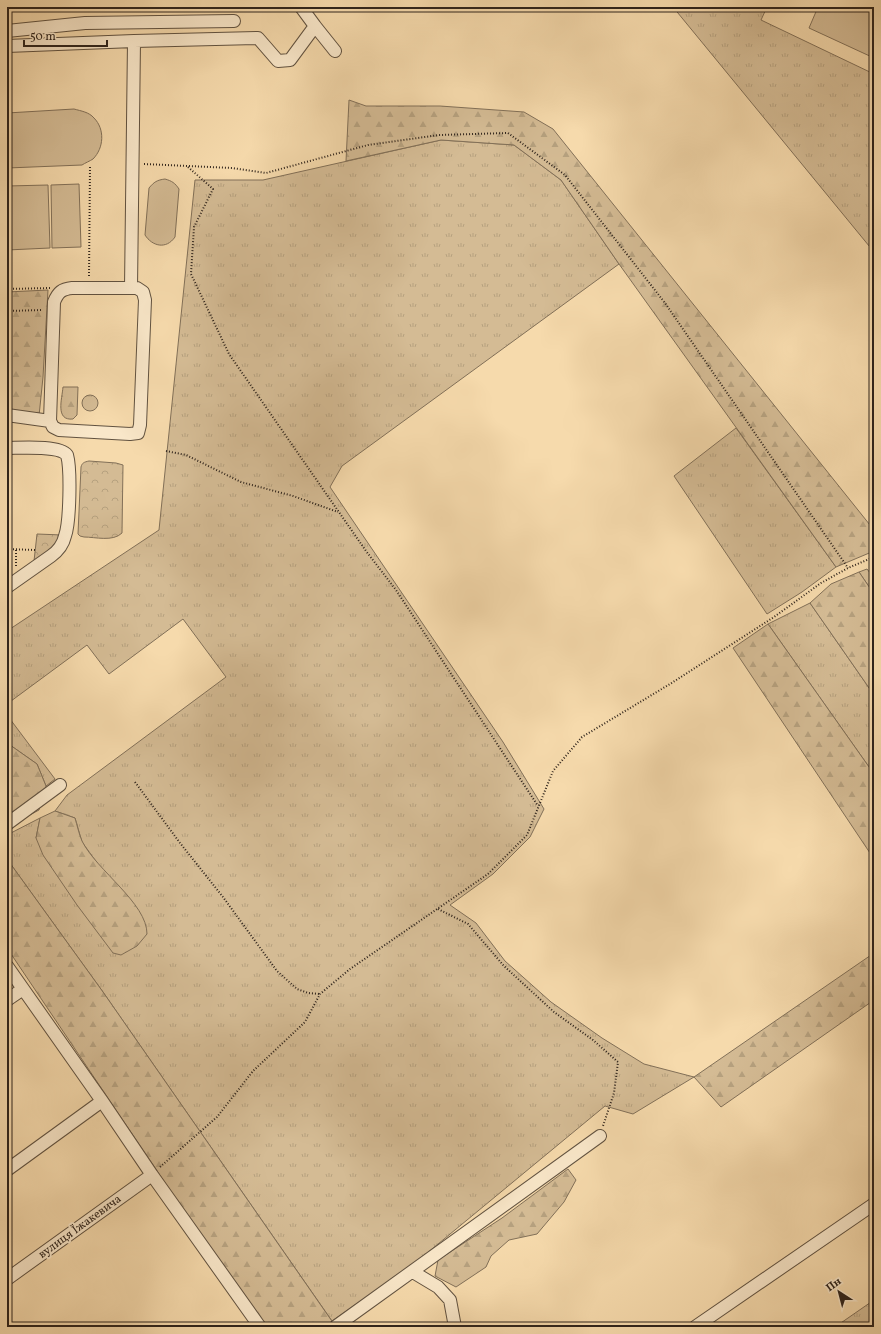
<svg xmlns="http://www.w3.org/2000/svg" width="881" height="1334" viewBox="0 0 881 1334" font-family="Vollkorn,serif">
	<defs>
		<pattern id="grass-tufts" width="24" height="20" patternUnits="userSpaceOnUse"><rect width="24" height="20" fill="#d4bb94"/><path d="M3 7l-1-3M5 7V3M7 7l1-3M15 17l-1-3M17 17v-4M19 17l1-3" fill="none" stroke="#b6a17f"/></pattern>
		<pattern id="forest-firs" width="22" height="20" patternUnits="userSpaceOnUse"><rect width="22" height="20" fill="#d4bb94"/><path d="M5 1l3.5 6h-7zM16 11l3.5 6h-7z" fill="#b6a17f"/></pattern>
		<pattern id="park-crowns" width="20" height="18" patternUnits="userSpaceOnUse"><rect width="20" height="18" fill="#d4bb94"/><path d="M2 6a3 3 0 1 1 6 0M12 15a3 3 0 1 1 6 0" fill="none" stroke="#b6a17f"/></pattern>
	</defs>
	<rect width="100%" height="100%" fill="#f6daac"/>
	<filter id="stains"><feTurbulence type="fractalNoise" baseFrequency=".005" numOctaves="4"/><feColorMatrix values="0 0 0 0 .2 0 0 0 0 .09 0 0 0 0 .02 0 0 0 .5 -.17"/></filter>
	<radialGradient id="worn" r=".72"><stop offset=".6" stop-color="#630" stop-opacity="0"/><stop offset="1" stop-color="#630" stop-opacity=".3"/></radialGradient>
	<path fill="url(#grass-tufts)" stroke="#827058" d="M 673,7 L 767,7 L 761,20 L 874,74 L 874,252 Z
		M 441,140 L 514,145 L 561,180 L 619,264 L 342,466 L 330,487 L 503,742 L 544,809 L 530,837 L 493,874 L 450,905 L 476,923 L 505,961 L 551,1002 L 602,1038 L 644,1064 L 694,1077 L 633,1114 L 605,1106 L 415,1263 L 332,1321 L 103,992 L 7,859 L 7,835 L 40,818 L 36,838 L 103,871 L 82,842 L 75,818 L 55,811 L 67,795 L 226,677 L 183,619 L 109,674 L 87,645 L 7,704 L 7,631 L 159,530 L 195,180 L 263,180 Z
		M82 403a8 8 0 1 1 16 0a8 8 0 1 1-16 0Z
		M 736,428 L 836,567 L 802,592 L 767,614 L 674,476 Z
		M 867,569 L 874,578 L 874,594 L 859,572 Z
		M 810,603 L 874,695 L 874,774 L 768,624 Z
		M 7,715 L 55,779 L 46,786 L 37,764 L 10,745 L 7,745 Z
		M 874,1300 L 874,1327 L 835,1327 Z"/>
	<path fill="url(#forest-firs)" stroke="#827058" d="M 349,100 L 366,106 L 440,106 L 524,112 L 553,129 L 874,530 L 874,551 L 836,567 L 619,264 L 561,180 L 514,145 L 441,140 L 346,161 Z
		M 48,290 L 43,377 L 39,416 L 7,412 L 7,292 Z
		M 63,387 L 78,387 L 77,415 L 73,419 C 55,421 62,399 63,387 Z
		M 859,572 L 874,594 L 874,695 L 810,603 L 831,584 Z
		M 768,624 L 874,774 L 874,859 L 733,648 Z
		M 7,745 L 10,745 L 37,764 L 46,786 L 39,810 L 7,827 Z
		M 55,811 L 75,818 C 77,825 79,834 82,841 C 97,871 147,903 147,934 L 137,946 L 121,955 L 113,953 L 77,905 L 43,855 L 36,838 L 40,818 Z
		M 7,859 L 103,992 L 336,1327 L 267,1327 L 182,1208 L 7,948 Z
		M 874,953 L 874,1000 L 721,1107 L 694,1077 Z
		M 568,1169 L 576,1180 L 564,1202 L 537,1234 L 509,1240 L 491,1256 L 486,1267 L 456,1287 L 435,1276 L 438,1260 L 502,1218 Z"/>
	<path fill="url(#park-crowns)" stroke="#827058" d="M 89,461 L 116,463 L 123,465 L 122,533 C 113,542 95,537 84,537 L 80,536 L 78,534 L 81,467 C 82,463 84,462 89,461 Z
		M 37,534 L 62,535 L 58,545 L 34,561 Z"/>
	<path fill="#d4bb94" stroke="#827058" d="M 818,7 L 874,7 L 874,58 L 809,28 Z
		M 74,109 C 81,111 89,112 94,118 C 105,129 104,148 93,159 C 90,161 85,163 82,165 L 7,168 L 7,113 Z
		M 165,179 C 172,181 175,183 179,189 L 175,237 C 166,250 152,246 145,235 L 149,188 C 154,182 157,180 165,179 Z
		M 79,184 L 81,247 L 52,248 L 51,185 Z
		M 48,185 L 50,248 L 7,250 L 7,186 Z"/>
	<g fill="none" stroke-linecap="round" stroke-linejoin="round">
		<defs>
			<path id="minor" d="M 301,7 L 315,26 L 335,51
				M 7,31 L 85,23 L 234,21
				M 7,46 L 134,41 L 258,38 L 278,61 L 290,60 L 315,26
				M 72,288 L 137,288 L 143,292 L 145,300 L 140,425 L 138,433 L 130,434 L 59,430 L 53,427 L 50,421 L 54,302 C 58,292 62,289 72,288 Z
				M 131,288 L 134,41
				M 7,415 L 50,421
				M 7,448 C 20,448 59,445 67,455 C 71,469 70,522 65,536 C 63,545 58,551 51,556 L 7,587
				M 7,824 L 60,785
				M 7,966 L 102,1101 L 152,1175 L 260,1327
				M 7,1000 L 23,989
				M 7,1170 L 102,1101
				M 413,1272 L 438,1287 L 450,1300 L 455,1327
				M 7,1279 L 152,1175
				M 335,1327 L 600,1136
				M 695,1327 L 874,1204"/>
		</defs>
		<use href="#minor" stroke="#615240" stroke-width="14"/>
		<path stroke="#2f241c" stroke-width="2" stroke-dasharray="1 2" stroke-linecap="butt" d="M 144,164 L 232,168 L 266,173 L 368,145 L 439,135 L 508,133 L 565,175 L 665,303 L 848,568
			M 188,167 L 213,189 L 194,227 L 191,274 L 229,354 L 366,551 L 396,590 L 538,806
			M 89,276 L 90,166
			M 7,289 L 50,288
			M 7,311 L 42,310
			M 166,451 L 186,455 L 241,482 L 293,496 L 338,512
			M 7,549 L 35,550
			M 16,566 L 16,549
			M 135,782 L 180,843 L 223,897 L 277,971 L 297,989 L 308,993 L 320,994
			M 438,909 L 468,924 L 504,966 L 554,1012 L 593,1040 L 618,1062 L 614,1093 L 603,1126
			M 160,1167 L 217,1117 L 253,1071 L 305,1022 L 320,994 L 350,969 L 488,874 L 527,835 L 553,771 L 582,737 L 670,684 L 774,617 L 821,583 L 848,568 L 874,557"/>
		<use href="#minor" stroke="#f9e7c9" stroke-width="12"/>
	</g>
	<g text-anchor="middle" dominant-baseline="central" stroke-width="4" stroke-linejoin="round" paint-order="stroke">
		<g font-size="12" fill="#2f241c" stroke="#f9e7c9">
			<text transform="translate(80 1227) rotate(-36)">вулиця Їжакевича</text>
		</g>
	</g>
	<rect width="881" height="1334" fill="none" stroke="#f6daac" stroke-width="24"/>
	<rect x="8" y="8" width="865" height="1318" fill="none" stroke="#2f241c" stroke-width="2"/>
	<rect x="12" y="12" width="857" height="1310" fill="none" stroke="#2f241c"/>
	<g transform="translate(839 1292) rotate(324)" stroke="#f9e7c9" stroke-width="3" paint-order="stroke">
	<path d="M0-3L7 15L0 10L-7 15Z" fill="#2f241c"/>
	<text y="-6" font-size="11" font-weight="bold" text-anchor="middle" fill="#2f241c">Пн</text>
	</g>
	<path d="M24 40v6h83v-6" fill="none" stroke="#2f241c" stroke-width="2"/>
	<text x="30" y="40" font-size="12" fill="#2f241c" stroke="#f9e7c9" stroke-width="3" paint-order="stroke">50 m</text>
	<rect width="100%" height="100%" filter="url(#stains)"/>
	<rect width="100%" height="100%" fill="url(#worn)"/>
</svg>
